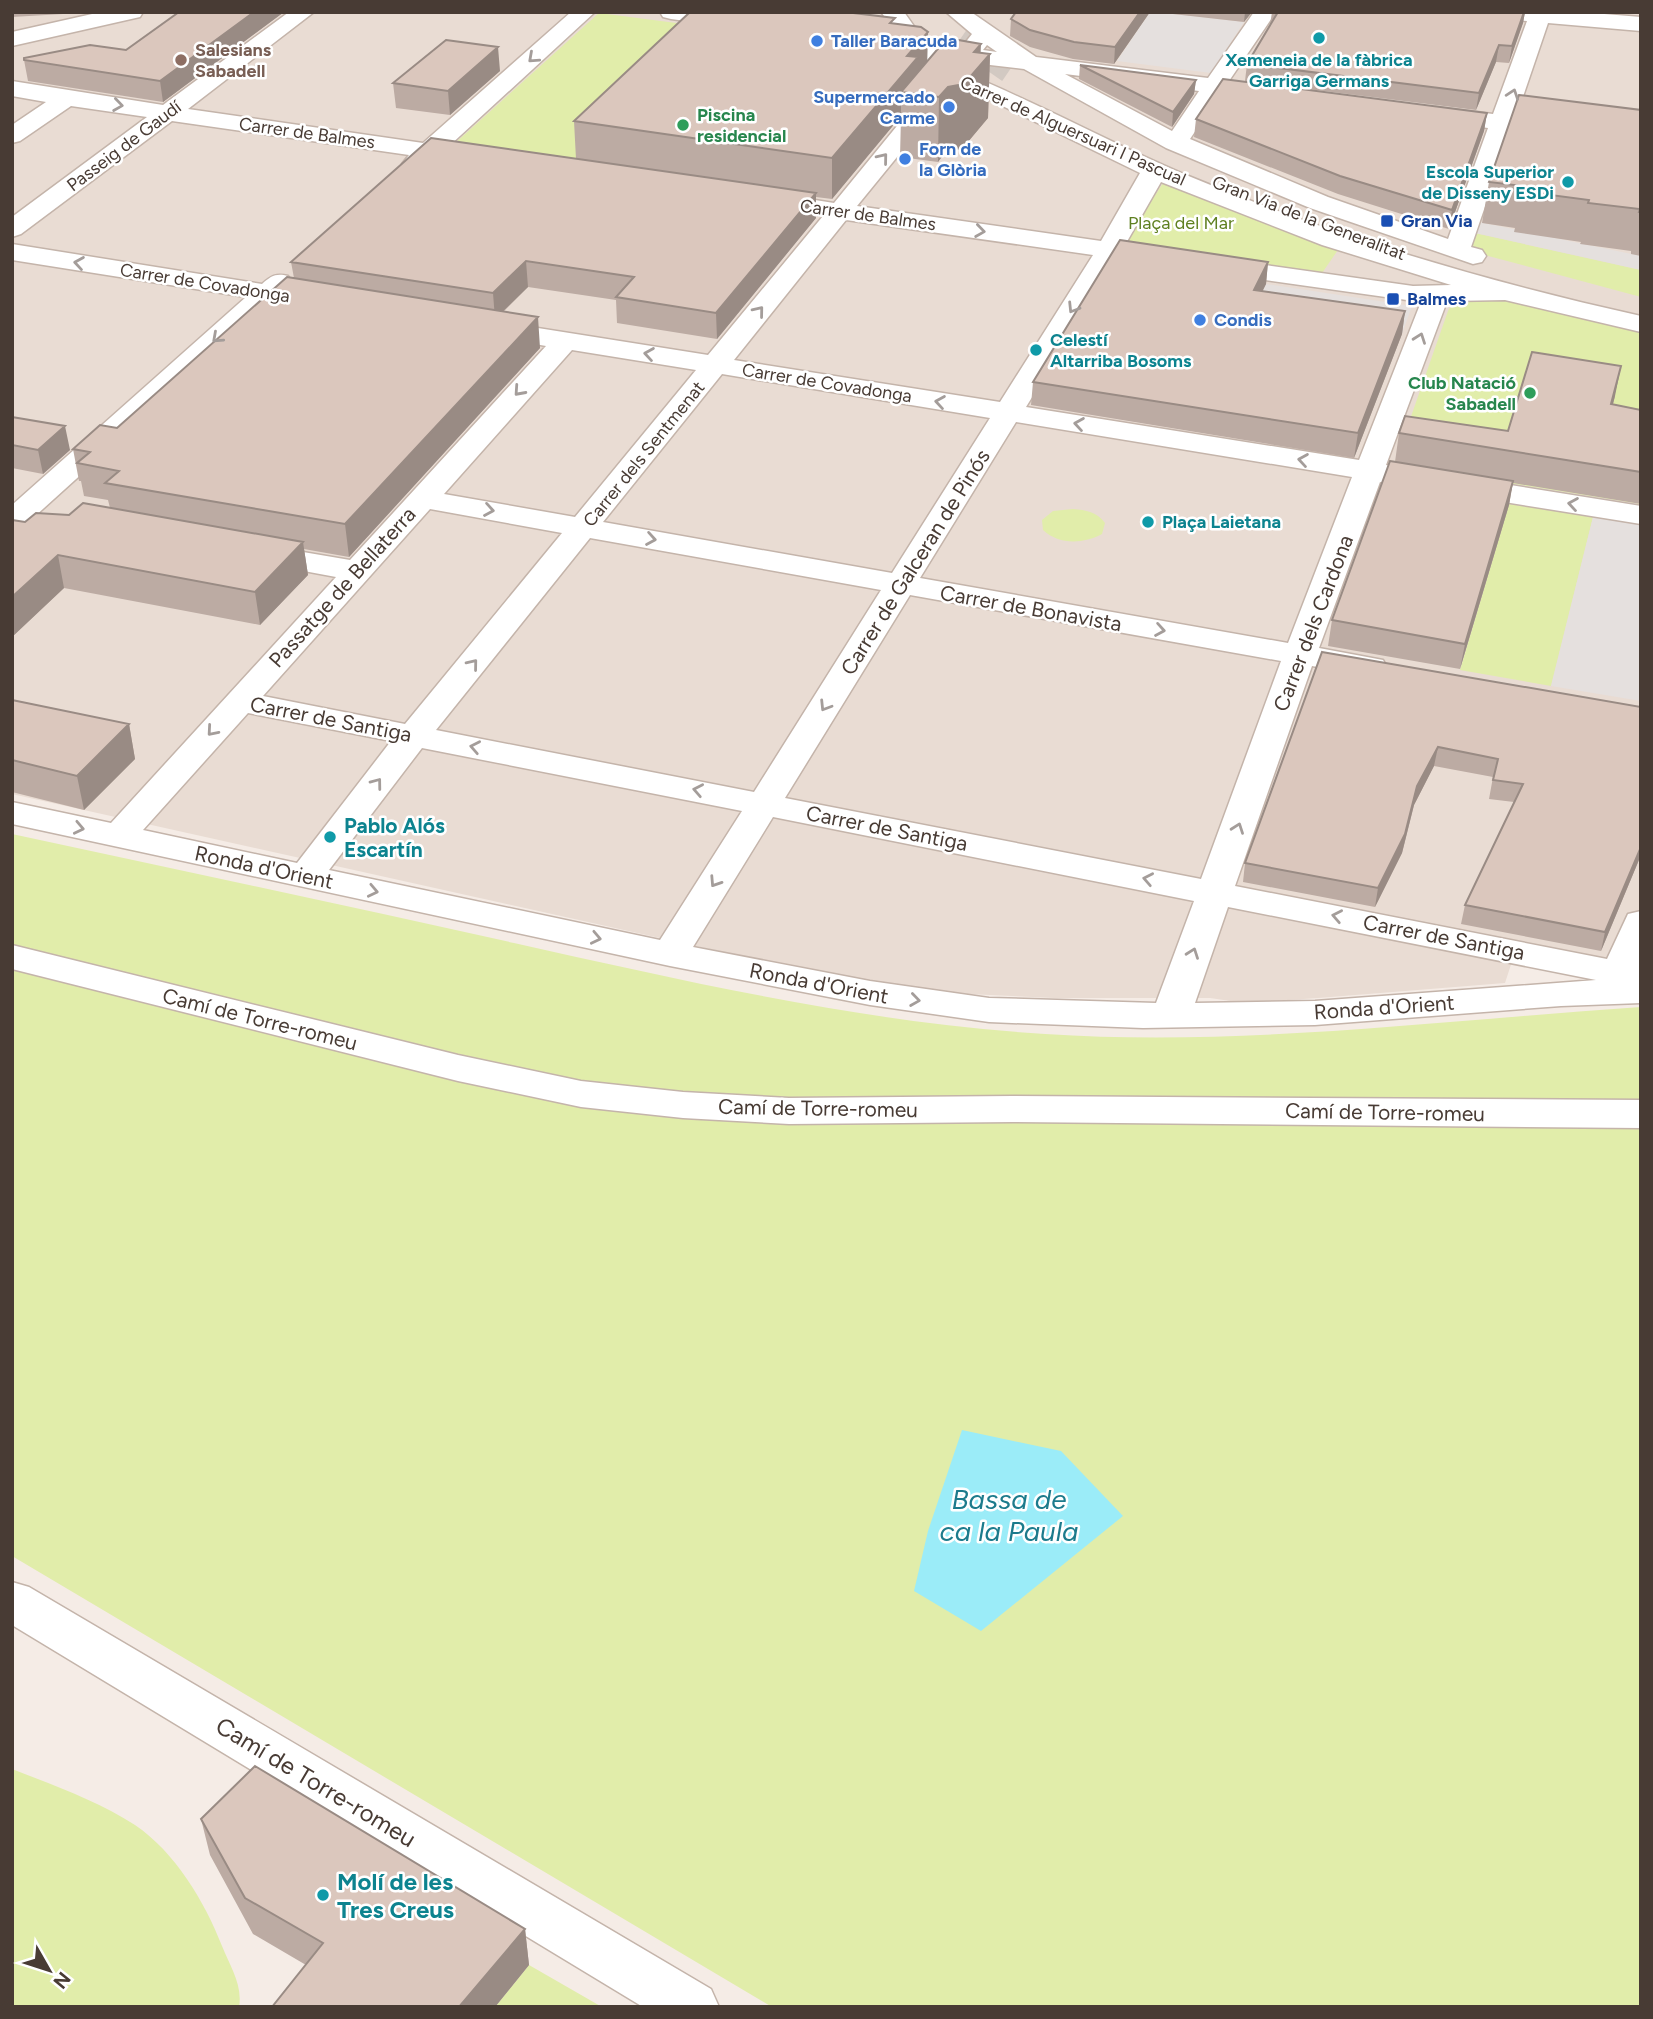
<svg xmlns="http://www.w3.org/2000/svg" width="1653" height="2019" viewBox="0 0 1653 2019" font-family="Figtree,sans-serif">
	<rect width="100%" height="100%" fill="#f5ece6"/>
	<path fill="#e9dcd3" d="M 12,12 L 1641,12 L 1641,969 L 1517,946 L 1505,983 L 1318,998 L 1244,1003 L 1210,998 L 1054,998 L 923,992 L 705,948 L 12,794 Z"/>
	<path fill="#e1edaa" d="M 599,13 L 715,28 L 577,162 L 454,144 Z
		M 1165,180 L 1340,247 L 1320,276 L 1136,251 L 1125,241 Z
		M 1475,233 L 1641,270 L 1641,297 L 1466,250 Z
		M 1504,292 L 1641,325 L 1641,504 L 1394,465 L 1448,311 L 1457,295 Z
		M 1509,504 L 1593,517 L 1551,686 L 1460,670 Z
		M 1073,509 C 1086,510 1097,512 1105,523 L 1102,534 C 1083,544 1059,545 1043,530 L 1042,520 L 1053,511 Z
		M 12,834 C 180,870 347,906 514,943 C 689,982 866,1023 1045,1034 C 1244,1047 1443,1020 1641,1007 L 1641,2007 L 772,2007 L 12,1556 Z
		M 12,1769 C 53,1785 98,1801 135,1825 C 175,1852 205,1902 222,1946 C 230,1966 243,1985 239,2007 L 12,2007 Z
		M 529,1965 L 602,2007 L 495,2007 Z"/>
	<path fill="#e5e0de" d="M 1150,12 L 1184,15 L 1244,22 L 1211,73 L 1117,61 Z
		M 1479,222 L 1641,256 L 1641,270 L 1475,233 Z
		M 1266,284 L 1412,306 L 1402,334 L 1252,313 Z
		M 1593,517 L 1641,525 L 1641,701 L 1551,686 Z"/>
	<path fill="#9becf8" d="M 962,1430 L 1061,1451 L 1123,1516 L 981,1631 L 914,1591 L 928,1531 Z"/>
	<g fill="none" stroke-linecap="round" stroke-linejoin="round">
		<path stroke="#d2c9c2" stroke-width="24" stroke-dasharray="24 12" stroke-linecap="butt" d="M 961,38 L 1009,71"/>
		<defs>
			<path id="minor" d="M 101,12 L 143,12 L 140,17 L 12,46 L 12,32 Z
				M 289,12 L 314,12 L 188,109 L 423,143 L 571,12 L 595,12 L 448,147 L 478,152 L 481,157 L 478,162 L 469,164 L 434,159 C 424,168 419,173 405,169 L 402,164 L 409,155 L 172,121 L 21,234 L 12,237 L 12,217 L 147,117 L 71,106 L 20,141 L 12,143 L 12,125 L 46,102 L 12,96 L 12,81 L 163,105 Z
				M 660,12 L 722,12 L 746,16 L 749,21 L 746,26 L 738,28 L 671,19 L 663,17 Z
				M 881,12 L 904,12 L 926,43 L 961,48 L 972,34 L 946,12 L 971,12 L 1036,57 L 1208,78 L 1254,12 L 1276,12 L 1229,81 L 1276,88 L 1280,93 L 1276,98 L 1268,100 L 1220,94 L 1190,139 L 1328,197 L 1448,239 L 1488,128 L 1436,121 L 1428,119 L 1424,114 L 1428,109 L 1436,107 L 1493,114 L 1527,21 L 1491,17 L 1488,12 L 1580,12 L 1641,17 L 1641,31 L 1548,23 L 1516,117 L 1641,134 L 1641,148 L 1511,131 L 1471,247 L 1482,250 L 1486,256 L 1482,262 L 1473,264 L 1310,208 L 1166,148 L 1024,69 L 973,63 L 964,73 C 1041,104 1114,145 1191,177 C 1336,237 1487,282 1641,316 L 1641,332 L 1505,300 L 1450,301 L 1446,304 L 1386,465 L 1641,506 L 1641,524 L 1380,482 L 1319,648 L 1383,660 L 1387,667 L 1383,674 L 1371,677 L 1312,666 L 1235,886 L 1607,959 L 1628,914 L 1641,911 L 1641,1003 L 1561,1006 L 1315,1025 L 1143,1028 L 989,1022 L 870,1005 L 670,966 L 12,824 L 12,802 L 111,823 L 336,577 L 245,560 L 241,553 L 245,546 L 256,544 L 350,560 L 546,346 L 478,334 L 474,328 L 478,322 L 488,320 L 708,355 L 823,216 L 755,205 L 751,200 L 755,195 L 764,192 L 834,203 L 937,77 L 912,54 L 869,46 L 866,41 L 869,36 L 877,34 L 901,38 ZM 987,45 L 997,52 L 983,50 ZM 940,59 L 951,60 L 947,64 ZM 1065,74 L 1199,91 L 1172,131 ZM 955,86 L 986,98 L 1140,173 L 1101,241 L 857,206 ZM 1161,182 L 1322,245 L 1451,285 L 1413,286 L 1125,245 ZM 846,220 L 1093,255 L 1000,402 L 734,360 ZM 1117,259 L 1421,302 L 1359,460 L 1026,407 ZM 572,350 L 696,370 L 575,517 L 444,494 ZM 722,374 L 990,418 L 892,573 L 603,522 ZM 1016,422 L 1352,477 L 1288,643 L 920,578 ZM 430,509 L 562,533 L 405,724 L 263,696 ZM 590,538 L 881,590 L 754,792 L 436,730 ZM 910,595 L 1281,661 L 1201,879 L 785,798 ZM 248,713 L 391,741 L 297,863 L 143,830 ZM 422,748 L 742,811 L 660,940 L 329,870 ZM 773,817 L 1194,901 L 1156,1003 L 989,998 L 870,981 L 693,947 ZM 1228,907 L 1596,980 L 1315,1001 L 1195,1003 Z
				M 12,244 L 262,284 C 271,276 276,273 288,276 L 292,282 L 288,288 L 330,295 L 334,301 L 330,307 L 321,309 L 273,301 L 23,527 L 12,530 L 12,505 L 246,297 L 12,260 Z
				M 12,945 L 458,1055 L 581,1081 L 683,1092 L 789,1098 L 1013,1096 L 1641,1100 L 1641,1128 L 1013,1122 L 789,1124 L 683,1118 L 581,1107 L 458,1081 L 12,969 Z
				M 12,1582 L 29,1587 L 711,1989 L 719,2007 L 643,2007 L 12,1625 Z"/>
		</defs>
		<use href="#minor" stroke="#c4b4aa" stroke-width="3"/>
		<use href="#minor" fill="#fff" fill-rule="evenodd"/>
	</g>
	<path fill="#bcaba3" d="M 12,12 L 71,12 L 63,14 L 12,17 Z
		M 179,12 L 284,12 L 163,102 L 28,81 L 24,60 L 126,50 Z
		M 690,12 L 857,12 L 857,13 L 894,23 L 927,62 L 980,53 L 990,54 L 988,118 L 962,149 L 946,151 L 938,162 L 900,157 L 901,116 L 832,199 L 816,197 L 816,218 L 717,339 L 617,323 L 616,300 L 528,287 L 503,312 L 540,348 L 349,557 L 304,549 L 308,575 L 260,625 L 64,588 L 12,637 L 12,520 L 25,522 L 110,508 L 108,500 L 84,496 L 81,481 L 79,481 L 73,449 L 117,428 L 294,278 L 291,262 L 576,159 L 574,121 Z
		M 1016,12 L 1150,12 L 1114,64 L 1073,59 L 1030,47 L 1010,36 L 1011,19 Z
		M 1155,12 L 1252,12 L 1244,22 Z
		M 1272,12 L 1525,12 L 1523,23 L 1509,63 L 1496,62 L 1476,110 L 1245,81 L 1247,64 L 1270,25 Z
		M 1080,65 L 1196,80 L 1194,94 L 1172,127 L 1079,79 Z
		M 500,71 L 450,115 L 396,108 L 393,83 Z
		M 1641,110 L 1641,256 L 1631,254 L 1631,251 L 1580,244 L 1581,242 L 1514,232 L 1515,228 L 1482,223 L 1489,182 Z
		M 1487,113 L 1484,131 L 1449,229 L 1338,194 L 1194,137 L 1196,119 Z
		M 1268,262 L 1266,284 L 1262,291 L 1405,311 L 1402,334 L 1354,458 L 1031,405 L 1033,382 Z
		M 1615,396 L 1613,404 L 1641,410 L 1641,504 L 1513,483 L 1509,505 L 1460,669 L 1328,646 L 1332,620 L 1395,462 L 1399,433 L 1508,431 Z
		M 12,417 L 70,450 L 43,474 L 12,468 Z
		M 1322,652 L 1641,707 L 1641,855 L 1601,951 L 1461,924 L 1465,905 L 1514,802 L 1489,799 L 1493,777 L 1434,766 L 1414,805 L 1402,853 L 1375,907 L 1243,882 L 1245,863 Z
		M 12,700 L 129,724 L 135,759 L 84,810 L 12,792 Z
		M 201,1819 L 525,1929 L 529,1965 L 495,2007 L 272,2007 L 306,1965 L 253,1934 L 210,1855 Z"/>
	<path fill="#998b84" d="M 254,12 L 284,12 L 163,102 L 160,81 Z
		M 1140,12 L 1150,12 L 1114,64 L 1115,47 Z
		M 1245,12 L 1252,12 L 1244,22 Z
		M 1524,12 L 1525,12 L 1523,23 L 1509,63 L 1512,46 Z
		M 928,32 L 927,71 L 901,92 L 901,116 L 832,199 L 832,158 L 907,56 Z
		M 981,44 L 980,66 L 990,54 L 988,118 L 962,149 L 946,151 L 938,162 L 939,97 Z
		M 1499,45 L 1496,62 L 1476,110 L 1479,93 Z
		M 498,47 L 500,71 L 450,115 L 448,91 Z
		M 1196,80 L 1194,94 L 1172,127 L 1173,112 Z
		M 1487,113 L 1484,131 L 1449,229 L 1452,210 Z
		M 816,193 L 816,218 L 717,339 L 716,313 Z
		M 526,261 L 528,287 L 495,319 L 493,293 Z
		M 1268,262 L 1266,284 L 1252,313 L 1254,290 Z
		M 1405,311 L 1402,334 L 1354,458 L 1358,433 Z
		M 538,317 L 540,348 L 349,557 L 345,524 Z
		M 1621,366 L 1615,396 L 1605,434 L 1611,404 Z
		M 65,426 L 70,450 L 43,474 L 38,450 Z
		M 1513,481 L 1509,505 L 1460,669 L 1465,644 Z
		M 303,542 L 308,575 L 260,625 L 255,592 Z
		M 58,555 L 64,588 L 12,637 L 12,597 Z
		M 129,724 L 135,759 L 84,810 L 77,776 Z
		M 1438,747 L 1434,766 L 1414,805 L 1402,853 L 1375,907 L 1378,888 L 1417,786 Z
		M 1641,847 L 1641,855 L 1601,951 L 1605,932 Z
		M 525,1929 L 529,1965 L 495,2007 L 459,2007 Z"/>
	<path fill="#dbc7bd" stroke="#998b84" stroke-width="2" d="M 179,12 L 254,12 L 160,81 L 24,60 L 24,58 L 90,45 L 126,50 Z
		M 690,12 L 854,12 L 854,13 L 895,18 L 890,23 L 921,27 L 928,32 L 907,56 L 918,57 L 832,158 L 574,121 Z
		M 1016,12 L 1140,12 L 1115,47 L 1074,42 L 1030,30 L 1011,19 Z
		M 1278,12 L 1524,12 L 1512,46 L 1499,45 L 1479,93 L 1247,64 Z
		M 947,38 L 981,44 L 974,52 L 990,54 L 964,84 L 948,87 L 939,97 L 901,92 Z
		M 446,40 L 498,47 L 448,91 L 393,83 Z
		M 1080,65 L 1196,80 L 1173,112 Z
		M 1223,79 L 1487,113 L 1452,210 L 1340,176 L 1196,119 Z
		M 1519,95 L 1641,110 L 1641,212 L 1639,212 L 1640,209 L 1588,203 L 1589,200 L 1521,191 L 1523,186 L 1489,182 Z
		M 431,138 L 816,193 L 716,313 L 616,297 L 634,277 L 526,261 L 493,293 L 291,262 Z
		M 1120,240 L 1268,262 L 1254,290 L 1405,311 L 1358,433 L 1033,382 Z
		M 287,277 L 538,317 L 345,524 L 105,483 L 119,471 L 77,463 L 90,452 L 73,449 L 100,425 L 117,428 Z
		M 1532,352 L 1621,366 L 1611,404 L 1641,410 L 1641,472 L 1399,433 L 1405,416 L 1508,431 Z
		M 12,417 L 65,426 L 38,450 L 12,445 Z
		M 1390,461 L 1513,481 L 1465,644 L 1332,620 Z
		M 83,503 L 303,542 L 255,592 L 58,555 L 12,597 L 12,520 L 25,522 L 36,513 L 69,515 Z
		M 1322,652 L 1641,707 L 1641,847 L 1605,932 L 1465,905 L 1523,784 L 1493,780 L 1498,759 L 1438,747 L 1417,786 L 1405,834 L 1378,888 L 1245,863 Z
		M 12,700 L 129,724 L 77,776 L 12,760 Z
		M 255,1766 L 525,1929 L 459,2007 L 272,2007 L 323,1943 L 245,1898 L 201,1819 Z"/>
	<defs><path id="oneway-chevron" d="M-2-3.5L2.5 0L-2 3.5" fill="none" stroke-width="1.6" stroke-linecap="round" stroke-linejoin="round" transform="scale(1.75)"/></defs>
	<g stroke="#a49d9a">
		<use href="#oneway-chevron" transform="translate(533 58) rotate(138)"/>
		<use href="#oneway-chevron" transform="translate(1513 94) rotate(-71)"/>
		<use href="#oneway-chevron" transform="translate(118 105) rotate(8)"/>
		<use href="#oneway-chevron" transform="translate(883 158) rotate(-51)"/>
		<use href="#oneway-chevron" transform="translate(980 231) rotate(8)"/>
		<use href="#oneway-chevron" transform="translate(79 263) rotate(-171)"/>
		<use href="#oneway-chevron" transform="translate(1073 308) rotate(122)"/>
		<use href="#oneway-chevron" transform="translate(759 311) rotate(-51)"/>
		<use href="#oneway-chevron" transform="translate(217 338) rotate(138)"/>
		<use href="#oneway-chevron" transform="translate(1420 338) rotate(-70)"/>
		<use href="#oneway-chevron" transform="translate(649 354) rotate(-171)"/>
		<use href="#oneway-chevron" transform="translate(519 391) rotate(132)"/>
		<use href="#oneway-chevron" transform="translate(940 402) rotate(-171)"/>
		<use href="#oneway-chevron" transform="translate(1079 424) rotate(-171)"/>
		<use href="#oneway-chevron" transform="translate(1303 460) rotate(-171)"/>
		<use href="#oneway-chevron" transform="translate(1573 504) rotate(-171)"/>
		<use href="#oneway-chevron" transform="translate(489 510) rotate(10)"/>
		<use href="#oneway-chevron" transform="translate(651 539) rotate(10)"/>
		<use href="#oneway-chevron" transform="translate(1160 630) rotate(10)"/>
		<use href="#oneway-chevron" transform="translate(473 664) rotate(-51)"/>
		<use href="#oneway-chevron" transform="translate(825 706) rotate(122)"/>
		<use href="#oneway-chevron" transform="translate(212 731) rotate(131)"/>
		<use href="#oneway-chevron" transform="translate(475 747) rotate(-169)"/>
		<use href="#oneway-chevron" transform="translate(377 783) rotate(-53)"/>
		<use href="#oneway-chevron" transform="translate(698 790) rotate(-169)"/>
		<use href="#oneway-chevron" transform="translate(79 828) rotate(12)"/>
		<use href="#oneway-chevron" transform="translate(1238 828) rotate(-70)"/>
		<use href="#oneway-chevron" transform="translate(1148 879) rotate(-169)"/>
		<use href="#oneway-chevron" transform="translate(715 882) rotate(123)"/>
		<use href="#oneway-chevron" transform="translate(373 891) rotate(12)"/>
		<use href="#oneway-chevron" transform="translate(1337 916) rotate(-169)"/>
		<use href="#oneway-chevron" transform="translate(596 938) rotate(12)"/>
		<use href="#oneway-chevron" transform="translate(1193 953) rotate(-70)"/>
		<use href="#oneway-chevron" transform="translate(915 1000) rotate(8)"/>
	</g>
	<g fill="#0f9aa8" stroke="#fff" stroke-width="2.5">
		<circle cx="1319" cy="38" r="7"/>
		<circle cx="1568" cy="182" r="7"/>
		<circle cx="1036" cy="350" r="7"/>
		<circle cx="1148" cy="522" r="7"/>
		<circle cx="330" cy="837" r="7"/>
		<circle cx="323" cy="1895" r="7"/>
	</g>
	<g fill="#3f7fe0" stroke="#fff" stroke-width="2.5">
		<circle cx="817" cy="41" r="7"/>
		<circle cx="949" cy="107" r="7"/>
		<circle cx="905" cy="159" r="7"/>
		<circle cx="1200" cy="320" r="7"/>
	</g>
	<circle fill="#8d6e63" stroke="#fff" stroke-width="2.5" cx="181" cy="60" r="7"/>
	<g fill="#2e9e5b" stroke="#fff" stroke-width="2.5">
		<circle cx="683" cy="125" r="7"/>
		<circle cx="1530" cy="393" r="7"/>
	</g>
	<g fill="#1a4fb4" stroke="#fff" stroke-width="2.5">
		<rect x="1380" y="214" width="14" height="14" rx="3.5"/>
		<rect x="1386" y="292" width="14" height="14" rx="3.5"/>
	</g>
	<g text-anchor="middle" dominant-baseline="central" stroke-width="5" stroke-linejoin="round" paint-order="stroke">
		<g font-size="18" font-weight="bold" fill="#366cbe" stroke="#fff" text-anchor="start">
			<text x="831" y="41">Taller Baracuda</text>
			<text x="935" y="97" text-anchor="end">Supermercado<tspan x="935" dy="21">Carme</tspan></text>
			<text x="919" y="149">Forn de<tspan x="919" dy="21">la Glòria</tspan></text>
			<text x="1214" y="320">Condis</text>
		</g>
		<g font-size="18" font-weight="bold" fill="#785e54" stroke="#fff" text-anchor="start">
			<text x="195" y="50">Salesians<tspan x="195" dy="21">Sabadell</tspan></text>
		</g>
		<g font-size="18" font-weight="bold" fill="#0d838f" stroke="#fff" text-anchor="start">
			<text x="1319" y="60" text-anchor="middle">Xemeneia de la fàbrica<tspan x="1319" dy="21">Garriga Germans</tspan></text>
			<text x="1554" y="172" text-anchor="end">Escola Superior<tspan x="1554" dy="21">de Disseny ESDi</tspan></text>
			<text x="1050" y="340">Celestí<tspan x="1050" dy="21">Altarriba Bosoms</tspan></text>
			<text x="1162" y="522">Plaça Laietana</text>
		</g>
		<g font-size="18" font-weight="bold" fill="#27864d" stroke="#fff" text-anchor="start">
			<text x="697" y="115">Piscina<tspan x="697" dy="21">residencial</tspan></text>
			<text x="1516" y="383" text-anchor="end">Club Natació<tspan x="1516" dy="21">Sabadell</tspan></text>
		</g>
		<g font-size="18" fill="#483b34" stroke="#fff">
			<text transform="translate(1073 131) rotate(24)">Carrer de Alguersuari I Pascual</text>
			<text transform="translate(307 133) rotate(8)">Carrer de Balmes</text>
			<text transform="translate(124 146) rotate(-37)">Passeig de Gaudí</text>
			<text transform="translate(868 215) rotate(8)">Carrer de Balmes</text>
			<text transform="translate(1309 218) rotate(21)">Gran Via de la Generalitat</text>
			<text transform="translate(205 283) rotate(9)">Carrer de Covadonga</text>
			<text transform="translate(827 383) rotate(9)">Carrer de Covadonga</text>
			<text transform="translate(644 454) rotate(-51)">Carrer dels Sentmenat</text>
		</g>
		<g font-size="18" font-weight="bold" fill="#164399" stroke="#fff" text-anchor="start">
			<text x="1401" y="221">Gran Via</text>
			<text x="1407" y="299">Balmes</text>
		</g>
		<g font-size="18" fill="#5f8021" stroke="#fff">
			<text x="1181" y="223">Plaça del Mar</text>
		</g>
		<g font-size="21" fill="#483b34" stroke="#fff">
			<text transform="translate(915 562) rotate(-58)">Carrer de Galceran de Pinós</text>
			<text transform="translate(342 587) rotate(-48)">Passatge de Bellaterra</text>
			<text transform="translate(1031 608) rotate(10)">Carrer de Bonavista</text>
			<text transform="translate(1313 623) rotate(-69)">Carrer dels Cardona</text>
			<text transform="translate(331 719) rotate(11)">Carrer de Santiga</text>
			<text transform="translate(887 828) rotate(11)">Carrer de Santiga</text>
			<text transform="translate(264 867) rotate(12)">Ronda d'Orient</text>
			<text transform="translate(1444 937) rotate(11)">Carrer de Santiga</text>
			<text transform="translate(819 983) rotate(11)">Ronda d'Orient</text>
			<text transform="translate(1384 1007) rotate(-4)">Ronda d'Orient</text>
			<text transform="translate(260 1019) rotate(14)">Camí de Torre-romeu</text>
			<text transform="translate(818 1108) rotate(1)">Camí de Torre-romeu</text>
			<text transform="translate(1385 1112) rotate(1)">Camí de Torre-romeu</text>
		</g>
		<g font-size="21" font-weight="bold" fill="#0d838f" stroke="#fff" text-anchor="start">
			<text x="344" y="825">Pablo Alós<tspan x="344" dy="24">Escartín</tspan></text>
		</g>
		<g font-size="24" fill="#483b34" stroke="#fff">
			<text transform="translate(316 1782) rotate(31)">Camí de Torre-romeu</text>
		</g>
		<g font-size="24" font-weight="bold" fill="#0d838f" stroke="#fff" text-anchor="start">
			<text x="337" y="1881">Molí de les<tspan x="337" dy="28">Tres Creus</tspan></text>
		</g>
		<g font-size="28" font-style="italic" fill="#1c7b8c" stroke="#fff">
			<text x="1009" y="1499">Bassa de<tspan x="1009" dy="32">ca la Paula</tspan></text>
		</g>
	</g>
	<rect width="1653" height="2019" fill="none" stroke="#483b34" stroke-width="28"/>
	<g transform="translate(49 1970) rotate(129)" stroke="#ffffff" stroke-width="5" paint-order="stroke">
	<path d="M0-5L12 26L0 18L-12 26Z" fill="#483b34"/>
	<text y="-10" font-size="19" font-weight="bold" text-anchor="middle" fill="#483b34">N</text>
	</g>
</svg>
